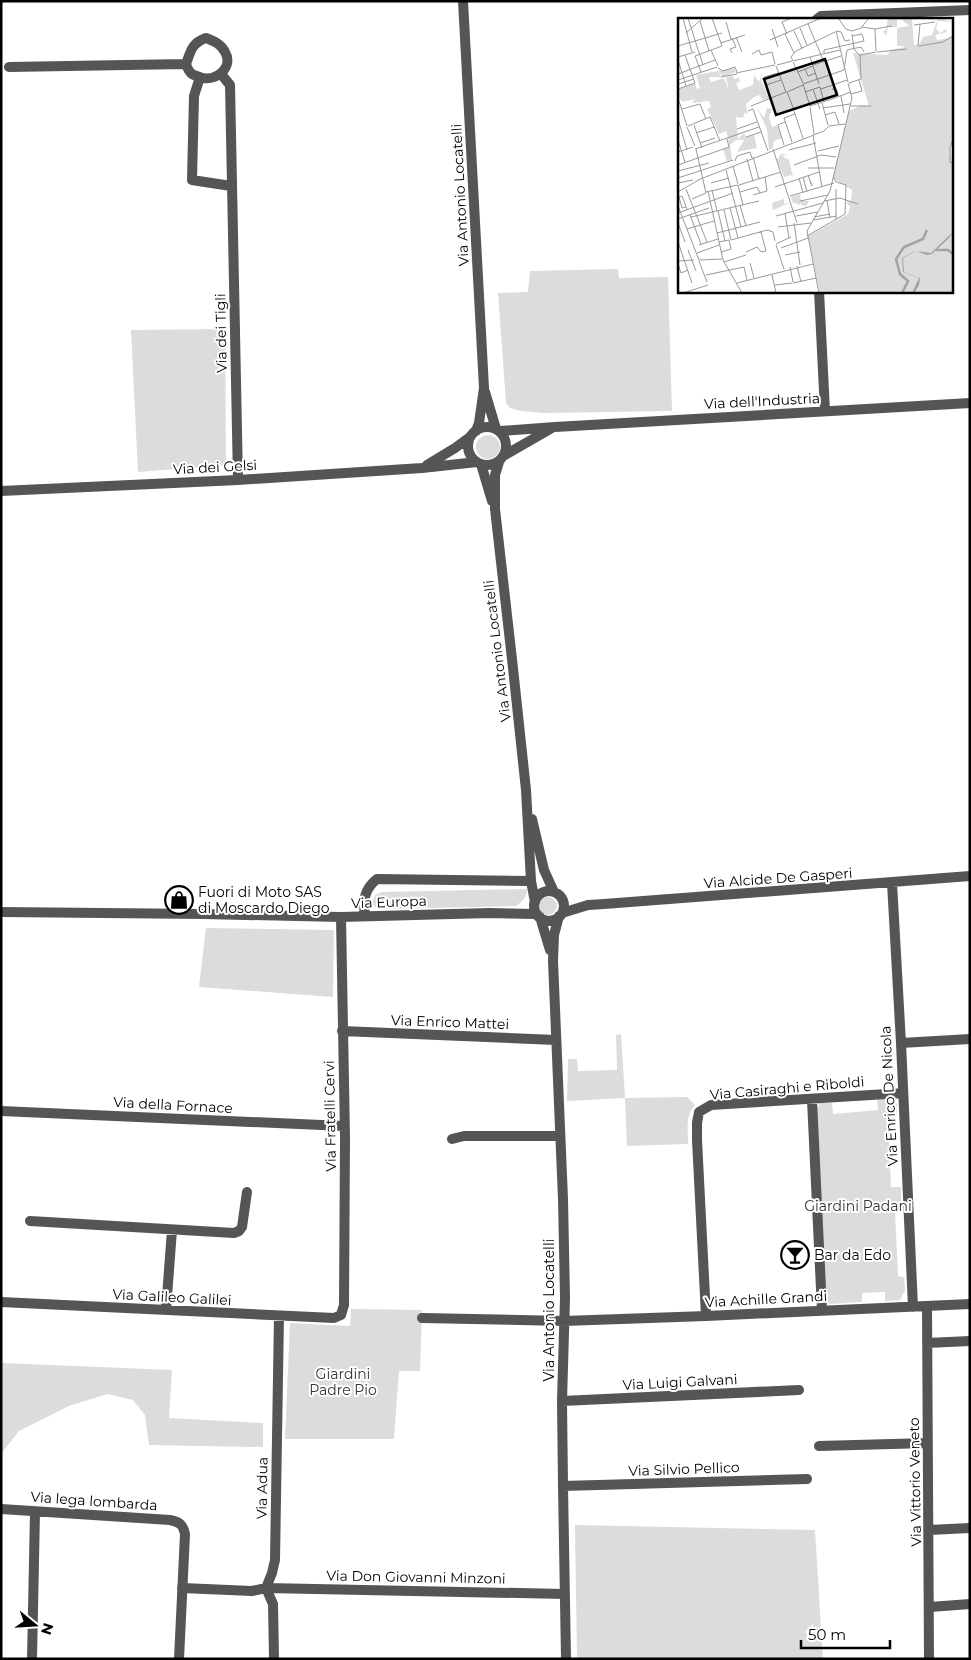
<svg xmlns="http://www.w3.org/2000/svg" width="971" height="1660" viewBox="0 0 971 1660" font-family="Montserrat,sans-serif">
	<rect width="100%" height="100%" fill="#fff"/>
	<path fill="#dcdcdc" d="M 618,269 L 619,278 L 668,277 L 672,411 L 544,413 L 521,411 L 510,408 L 506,403 L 498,293 L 528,292 L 530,271 Z
		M 225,329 L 226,465 L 138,472 L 131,330 Z
		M476 447a12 12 0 1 1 24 0a12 12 0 1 1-24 0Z
		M 527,889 C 527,897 523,901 516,906 L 383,909 L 376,908 L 372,903 L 375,895 L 382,892 Z
		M539 906a9 9 0 1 1 18 0a9 9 0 1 1-18 0Z
		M 206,928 L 334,930 L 333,997 L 199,987 Z
		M 621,1034 L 625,1098 L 687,1097 L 695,1105 C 685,1116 688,1130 688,1144 L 627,1146 L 625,1098 L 567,1101 L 568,1059 L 577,1059 L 578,1071 L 617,1070 L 616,1035 Z
		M 877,1099 L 892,1099 L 897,1104 L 897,1117 L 888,1117 L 891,1187 L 901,1187 L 901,1211 L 895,1212 L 898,1276 L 904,1277 L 905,1290 L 900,1300 L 885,1301 L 885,1292 L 862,1293 L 862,1302 L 831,1304 L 826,1302 L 816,1110 L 820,1103 L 832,1103 L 833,1114 L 878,1110 Z
		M 351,1309 L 422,1310 L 420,1371 L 399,1371 L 394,1439 L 285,1439 L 290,1323 L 350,1326 Z
		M 1,1363 L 172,1370 L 169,1418 L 263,1423 L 263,1447 L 149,1445 L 145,1415 L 133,1400 L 107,1394 L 69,1406 L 19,1431 L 1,1454 Z
		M 575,1525 L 815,1530 L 823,1659 L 577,1659 Z"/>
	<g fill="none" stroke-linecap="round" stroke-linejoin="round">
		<path stroke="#555" stroke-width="10" d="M 463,1 L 484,388 L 479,423 L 476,431
			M 817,19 L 821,16 L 970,10
			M 206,38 C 214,41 221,44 225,52 C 234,67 216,83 199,77 C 197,76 193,75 192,74 C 189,72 187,67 186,64 C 191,50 192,43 206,38 Z
			M 9,67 L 186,64
			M 221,74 L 230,85 L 238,480
			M 200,77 L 194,96 L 192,180 L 231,186
			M 819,291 L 825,411
			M 485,392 L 496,429
			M468 446a19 19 0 1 1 38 0a19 19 0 1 1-38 0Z
			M 500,431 L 555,427 L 970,403
			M 505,455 L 552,428
			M 499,462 L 495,475 L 495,509 L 513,668 L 526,790 L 531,881 L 535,902
			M 481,464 L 492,501
			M 427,465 L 455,448 L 470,437
			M 1,491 L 238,480 L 422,468 L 477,462
			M 532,819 L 544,870 L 554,892
			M 892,883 L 901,1043 L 913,1307
			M534 906a15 15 0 1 1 30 0a15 15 0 1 1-30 0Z
			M 1,912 L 204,914 L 341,917 L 490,913 L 537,914
			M 562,913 L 588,905 L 604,904 L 970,876
			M 365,916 C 363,901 364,889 377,879 L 531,881
			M 559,916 L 554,935 L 553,961 L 563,1199 L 565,1298 L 562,1401 L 563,1486 L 566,1659
			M 540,917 L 550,950
			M 342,1031 L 556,1040
			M 901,1043 L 970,1039
			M 812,1100 L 822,1310
			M 1,1111 L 344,1126
			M 452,1139 L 464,1136 L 560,1136
			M 30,1221 L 234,1233 L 239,1231 L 242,1227 L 247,1192
			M 1,1302 L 334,1318 L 341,1315 L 344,1305 L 345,1137 L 341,917
			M 927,1306 L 929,1659
			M 166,1310 L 172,1230
			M 706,1316 L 697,1140 L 697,1123 L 699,1112 L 711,1105 L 903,1093
			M 422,1318 L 564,1321 L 706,1316 L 970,1304
			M 927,1343 L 970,1341
			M 562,1401 L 799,1390
			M 819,1446 L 928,1443
			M 563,1486 L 807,1479
			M 1,1509 L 170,1520 C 180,1522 183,1525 185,1534 L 179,1659
			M 929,1530 L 970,1528
			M 182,1588 L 252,1591 L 266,1588 L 565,1594
			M 930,1607 L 970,1604
			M 32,1659 L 35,1512
			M 274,1659 L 273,1604 L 266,1588 L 272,1573 L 275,1560 L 279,1316"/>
	</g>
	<defs>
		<symbol id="shop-ring" viewBox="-11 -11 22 22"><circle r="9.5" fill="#fff" stroke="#000" stroke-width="1.5"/><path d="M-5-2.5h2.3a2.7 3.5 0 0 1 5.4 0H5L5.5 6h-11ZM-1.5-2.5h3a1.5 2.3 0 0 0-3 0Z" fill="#000"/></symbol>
		<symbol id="bar-ring" viewBox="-11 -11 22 22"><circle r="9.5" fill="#fff" stroke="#000" stroke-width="1.5"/><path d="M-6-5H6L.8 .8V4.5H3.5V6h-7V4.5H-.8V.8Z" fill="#000"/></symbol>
	</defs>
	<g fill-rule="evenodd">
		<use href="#shop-ring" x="163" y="884" width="32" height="32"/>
		<use href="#bar-ring" x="779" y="1239" width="32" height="32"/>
	</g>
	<g text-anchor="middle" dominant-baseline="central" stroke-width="4" stroke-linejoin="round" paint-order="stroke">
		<g font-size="14" fill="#000" stroke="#fff">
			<text transform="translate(460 195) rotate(-93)">Via Antonio Locatelli</text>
			<text transform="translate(221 333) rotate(-91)">Via dei Tigli</text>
			<text transform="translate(762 401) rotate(-3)">Via dell'Industria</text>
			<text transform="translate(215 467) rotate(-3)">Via dei Gelsi</text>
			<text transform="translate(497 651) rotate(-97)">Via Antonio Locatelli</text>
			<text transform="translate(778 878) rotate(-4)">Via Alcide De Gasperi</text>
			<text transform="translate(389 902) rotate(-2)">Via Europa</text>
			<text transform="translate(450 1022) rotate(2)">Via Enrico Mattei</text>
			<text transform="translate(787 1088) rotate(-5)">Via Casiraghi e Riboldi</text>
			<text transform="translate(889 1096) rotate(-93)">Via Enrico De Nicola</text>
			<text transform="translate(173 1105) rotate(3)">Via della Fornace</text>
			<text transform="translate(330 1116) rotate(-91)">Via Fratelli Cervi</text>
			<text transform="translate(172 1297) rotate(3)">Via Galileo Galilei</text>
			<text transform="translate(766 1299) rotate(-3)">Via Achille Grandi</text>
			<text transform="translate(549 1310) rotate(-90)">Via Antonio Locatelli</text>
			<text transform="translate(680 1382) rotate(-3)">Via Luigi Galvani</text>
			<text transform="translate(684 1469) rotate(-2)">Via Silvio Pellico</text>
			<text transform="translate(915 1482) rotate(-91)">Via Vittorio Veneto</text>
			<text transform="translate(262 1488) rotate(-89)">Via Adua</text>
			<text transform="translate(94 1501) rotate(4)">Via lega lombarda</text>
			<text transform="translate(416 1577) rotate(1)">Via Don Giovanni Minzoni</text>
		</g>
		<g font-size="14" fill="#000" stroke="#fff" text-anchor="start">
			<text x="198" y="892">Fuori di Moto SAS<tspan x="198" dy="16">di Moscardo Diego</tspan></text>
			<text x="814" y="1255">Bar da Edo</text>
		</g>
		<g font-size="14" fill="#333" stroke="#fff">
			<text x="858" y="1206">Giardini Padani</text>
			<text x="343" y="1374">Giardini<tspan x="343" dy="16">Padre Pio</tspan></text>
		</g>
	</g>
	<g transform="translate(678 18)">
		<rect width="275" height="275" fill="#fff"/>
		<path d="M 210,0 L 234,0 L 236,29 L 219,28 L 219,10 L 231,8 L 224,2 L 219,1 L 219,9 L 210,9 L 208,18 L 205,13 L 208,12 ZM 260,0 L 275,4 L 260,3 L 258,11 L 262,15 L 268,11 L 269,14 L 257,17 L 260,24 L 241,27 L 245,19 L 254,17 ZM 275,19 L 275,120 L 272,130 L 275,153 L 275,275 L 142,275 L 130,218 L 170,196 L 172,189 L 168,184 L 173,183 L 174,172 L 155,160 L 171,93 L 183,87 L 191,88 L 175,35 L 210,37 L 212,32 ZM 56,50 L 58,54 L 44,59 L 41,53 L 43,59 L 31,59 L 33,64 L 46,60 L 51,73 L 48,59 L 55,58 L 56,61 L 61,59 L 62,64 L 58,65 L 61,72 L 75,67 L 76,57 L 81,64 L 85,53 L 83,62 L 91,80 L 84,82 L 82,77 L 76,79 L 68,86 L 70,97 L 67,94 L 65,100 L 58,99 L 60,121 L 66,115 L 68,119 L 76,117 L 79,130 L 59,134 L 66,122 L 58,122 L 52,127 L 54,142 L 49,143 L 45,131 L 51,129 L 50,119 L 48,113 L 41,116 L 29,91 L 33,89 L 31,83 L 14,85 L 17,81 L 5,84 L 0,79 L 0,71 L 17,65 L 19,71 L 22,70 L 18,57 ZM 78,88 L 86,100 L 89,90 L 94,91 L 91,99 L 94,109 L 99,107 L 104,120 L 96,123 L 95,130 L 91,132 L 89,111 ZM 103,136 L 109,136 L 104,138 L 111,142 L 115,159 L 113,157 L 106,159 L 99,142 ZM 122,176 L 123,182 L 131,183 L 128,188 L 123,187 L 122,183 L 122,187 L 114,184 L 95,192 L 94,185 L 106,181 L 106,186 L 114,184 L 113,179 Z" fill="#dcdcdc"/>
		<path d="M 275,214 L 271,220 L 254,236 L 249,237 L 238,233 L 225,240 L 226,254 L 242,260 L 241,267 L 237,274 L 234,275 L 241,260 L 225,254 L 224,240 L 237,233 L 253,235 Z" fill="#a3a3a3"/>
		<path fill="none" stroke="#a3a3a3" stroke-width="2.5" d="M 258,232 L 270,232 L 275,236M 224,275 L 230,263 L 222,256 L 218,241 L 226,229 L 245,221 L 249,212"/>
		<path fill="none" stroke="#999" stroke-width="1" d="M 5,0 L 14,34M 10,0 L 25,47M 34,0 L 44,28M 160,0 L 168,11 L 174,13 L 183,10 L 191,0M 22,3 L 31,33M 48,4 L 53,21M 130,6 L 146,44M 236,7 L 257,4M 184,9 L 197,11 L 214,8M 122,10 L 129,27M 94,11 L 100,29M 197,11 L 198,33M 116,13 L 124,30M 158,13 L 163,14 L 167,23 L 172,22M 158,13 L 170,64M 8,15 L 25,0M 107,16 L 116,35M 109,16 L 104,4 L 114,0M 174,16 L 176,31 L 182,38M 58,19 L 64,34M 92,22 L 143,0M 43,25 L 67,17M 0,28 L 44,15M 240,28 L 242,6M 241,28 L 265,24 L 275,18M 33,32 L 40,48M 199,34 L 229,31M 54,35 L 52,31 L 58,29 L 54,20M 146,35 L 146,32 L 186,23 L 184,16 L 174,18M 74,36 L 81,32 L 83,37 L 94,34 L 97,46M 0,39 L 17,34M 132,39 L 141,66M 0,42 L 8,68M 115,43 L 113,39 L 118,33 L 157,14M 115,43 L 162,32M 115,44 L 125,65M 99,47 L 114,43M 135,47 L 163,38M 98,48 L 108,74M 40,50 L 45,53 L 57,49 L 59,54M 127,51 L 130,58 L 138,55M 23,54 L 17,38 L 44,28M 120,54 L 135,48M 58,55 L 97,47M 100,55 L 86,59 L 88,67 L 103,62M 0,56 L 37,42M 43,59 L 59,56M 0,62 L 39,49M 171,65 L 183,61 L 182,37 L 198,34M 0,66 L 16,61M 125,66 L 166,52 L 169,32 L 183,29 L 186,34M 125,66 L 132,88M 0,71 L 17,65 L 7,37M 135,71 L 142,91M 143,71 L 169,62M 109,74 L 116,92M 109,74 L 125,67M 127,74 L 142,69 L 146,84M 173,76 L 184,73 L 181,62M 153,78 L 160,76 L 158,71 L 154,71M 163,78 L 166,95M 0,80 L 9,108M 154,81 L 173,74M 144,85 L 150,107M 73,88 L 108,74M 132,88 L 154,81M 173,88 L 193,88M 132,89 L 136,116M 145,90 L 172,86M 4,91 L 22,86 L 28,101M 70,93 L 75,91 L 90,133M 116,93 L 125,120M 147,97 L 157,94 L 161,106M 0,101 L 9,132M 16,107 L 24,130M 10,108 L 32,99 L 42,123M 9,109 L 17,128M 59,111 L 79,104M 18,115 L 36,109M 135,117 L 144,169M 68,119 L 83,114M 275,121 L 272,130 L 272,144 L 275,145M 0,122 L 7,144M 114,124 L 106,100 L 117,96M 22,125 L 37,120M 106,127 L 100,107 L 107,104M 17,131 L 81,109M 18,131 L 28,175M 95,131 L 119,205M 111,132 L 138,125M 140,133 L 161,128M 0,134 L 15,129M 75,139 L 81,161M 69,141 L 75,163M 57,143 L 59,138 L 72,134 L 74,140M 0,147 L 51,129 L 49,121M 116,147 L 143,137 L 158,139M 55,148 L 60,166M 130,150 L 156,150M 48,152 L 63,209M 0,153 L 31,145M 130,157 L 134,168 L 132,163M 125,159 L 129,174M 0,160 L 55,142M 25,160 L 146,113 L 151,108 L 167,106M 121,160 L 125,175M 0,165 L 15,162M 33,165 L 51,160M 60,167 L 65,187M 61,167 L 103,154M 97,169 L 141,154M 8,171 L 29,224M 158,171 L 158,201M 34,172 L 39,193M 30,173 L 45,242 L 64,275M 0,174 L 24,160M 28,174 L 60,167M 62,174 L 79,169 L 82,175M 75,177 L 89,173 L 87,159M 112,178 L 156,165M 1,179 L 4,178 L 9,191M 1,179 L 4,190 L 8,189M 14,181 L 28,175M 122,183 L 150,177M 146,183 L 162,180 L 180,186M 149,183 L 152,200M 62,187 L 68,208M 0,188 L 21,242M 52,190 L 60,220M 46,192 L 53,222 L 89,212 L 95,214 L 97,223M 40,193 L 47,223M 0,195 L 55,175M 107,195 L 111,220M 12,197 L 23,226M 98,198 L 145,185M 118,198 L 140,194M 13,199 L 81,183M 136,199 L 152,196M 0,201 L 31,190M 135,202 L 159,198M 0,205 L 7,224M 116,205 L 122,247M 100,209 L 133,205M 9,211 L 36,203M 39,215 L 82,204M 80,215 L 83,214 L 88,233M 129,218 L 167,196 L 168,167 L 158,164 L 155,159M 0,224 L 14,265M 41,224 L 51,222 L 53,231 L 43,234M 98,226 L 113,219M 21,227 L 40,221M 98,227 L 106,251M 103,230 L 130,220M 10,232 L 18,253M 68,234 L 79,229 L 83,234 L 88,233M 19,235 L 41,227M 107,237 L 122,234M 21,242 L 44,241M 0,243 L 16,242M 21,243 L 29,264M 46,244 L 68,237M 72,245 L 76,260M 0,246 L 3,255 L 10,252M 119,248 L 123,264M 112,249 L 115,264M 28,257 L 66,249 L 69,262M 94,257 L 98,275M 59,265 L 135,246M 115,265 L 138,260M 97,267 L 114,265M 5,275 L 30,267M 141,275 L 129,213 L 152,173 L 174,80 L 170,65"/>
		<path fill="#000" fill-opacity="0.15" stroke="#000" stroke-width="2.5" d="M 147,41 L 159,77 L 98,97 L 86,61 Z"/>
		<rect width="275" height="275" fill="none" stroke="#000" stroke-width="2.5"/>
	</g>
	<rect width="971" height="1660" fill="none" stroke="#000000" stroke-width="5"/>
	<g transform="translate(35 1625) rotate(108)" stroke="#ffffff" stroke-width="4" paint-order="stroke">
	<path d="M0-4L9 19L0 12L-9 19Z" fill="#000000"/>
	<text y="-8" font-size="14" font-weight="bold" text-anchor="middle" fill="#000000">N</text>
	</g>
	<path d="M801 1640v8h89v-8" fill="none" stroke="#000000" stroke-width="2.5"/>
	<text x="808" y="1640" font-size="15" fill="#000000" stroke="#ffffff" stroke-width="4" paint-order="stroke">50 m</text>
</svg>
